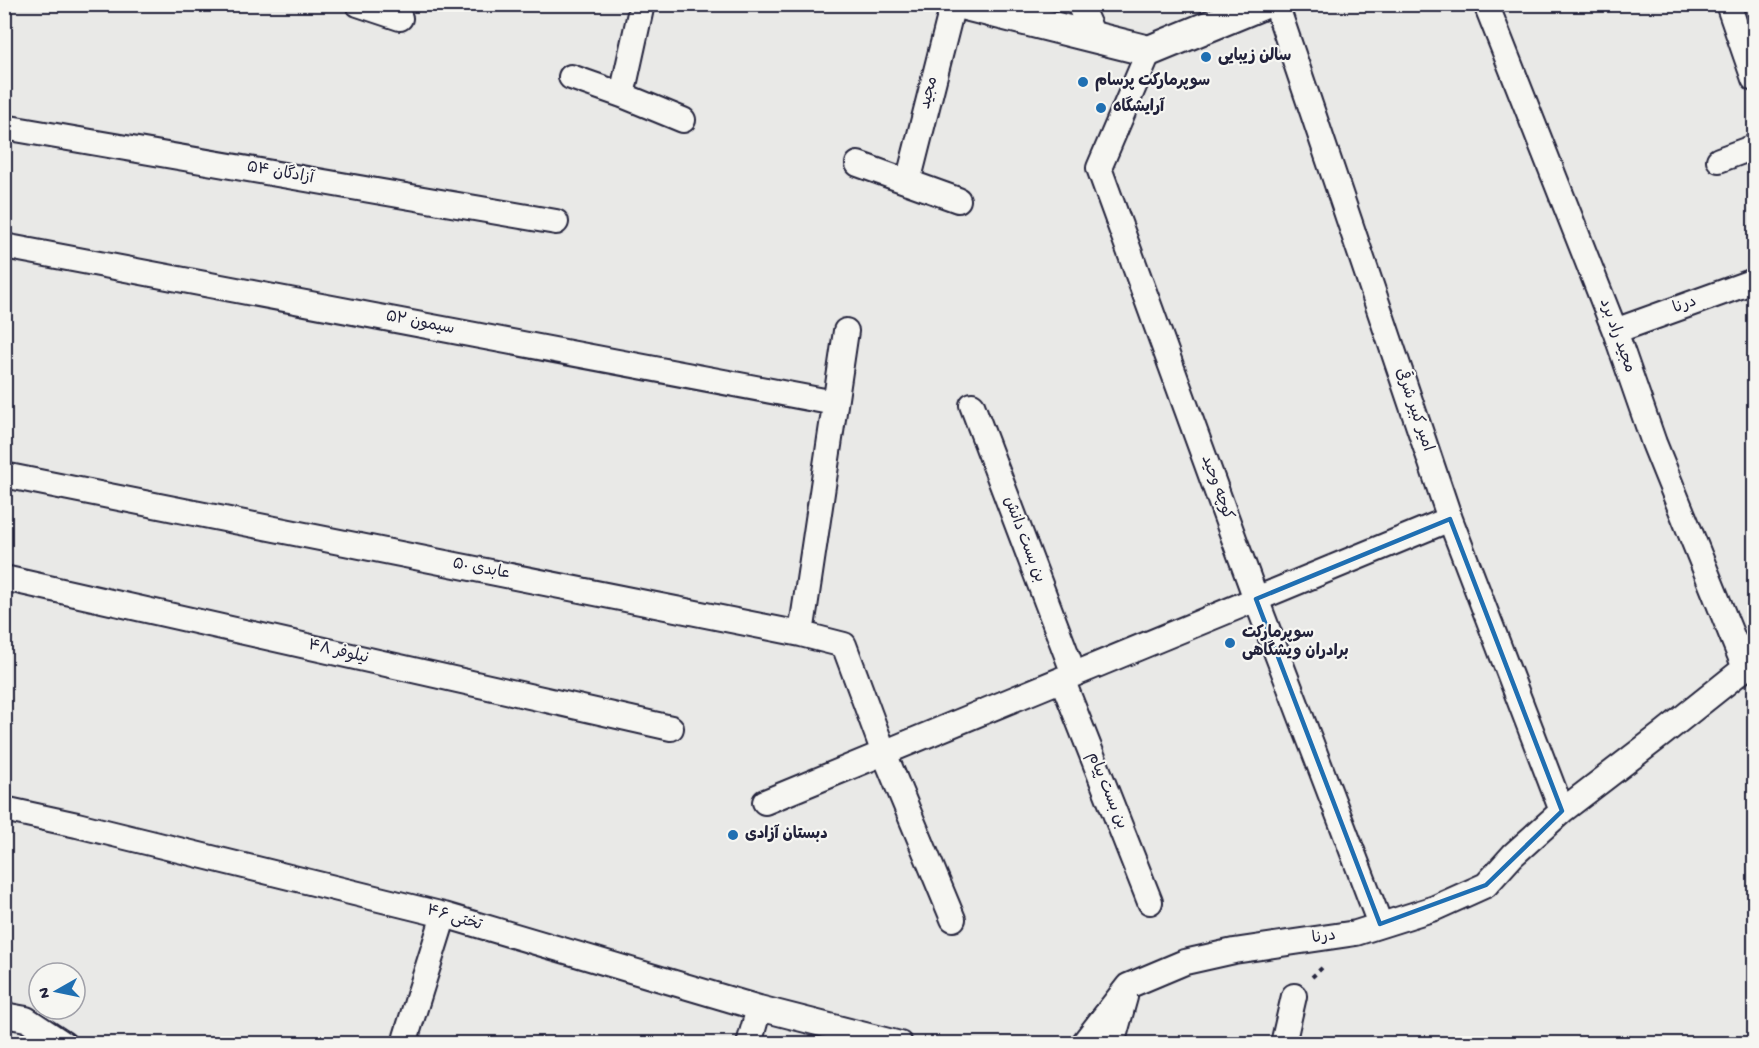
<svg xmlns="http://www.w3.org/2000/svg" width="1759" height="1048" viewBox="0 0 1759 1048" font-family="'Gochi Hand','Playpen Sans Arabic',sans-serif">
	<rect width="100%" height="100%" fill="#e9e9e7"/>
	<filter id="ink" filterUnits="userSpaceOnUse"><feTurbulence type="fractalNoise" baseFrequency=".0167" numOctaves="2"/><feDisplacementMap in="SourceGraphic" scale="12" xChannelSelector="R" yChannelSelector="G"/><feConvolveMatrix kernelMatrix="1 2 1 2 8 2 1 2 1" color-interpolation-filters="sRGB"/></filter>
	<g filter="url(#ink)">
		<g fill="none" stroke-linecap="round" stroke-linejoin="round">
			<defs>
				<path id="minor" d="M 358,4 L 400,18
					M 1079,4 L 1094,37
					M 1276,4 L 1450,519 L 1562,811
					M 1486,4 L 1615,331 L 1654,443 L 1745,668
					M 1728,4 L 1754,79
					M 1149,51 L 1099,168 L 1256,599 L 1380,924
					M 571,77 L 622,95 L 683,120
					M 622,95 L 642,4
					M 4,127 L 556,222
					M 1719,160 L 1754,147
					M 858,164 L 958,200
					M 908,182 L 953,4
					M 4,246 L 835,403
					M 1615,331 L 1754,281
					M 972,405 L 1074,674
					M 4,475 L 801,634 L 844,645 L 884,753 L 953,919
					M 4,578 L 671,728
					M 801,634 L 846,331
					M 1062,679 L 1150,902
					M 765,802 L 1450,519
					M 4,809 L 77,825 L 444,915 L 759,1008 L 900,1044
					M 4,1015 L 26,1019 L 64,1044
					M 406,1037 L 444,915
					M 749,1044 L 759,1008
					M 1083,1044 L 1128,986 L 1185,962 L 1234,951 L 1356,933 L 1435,908 L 1486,885 L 1513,855 L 1562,811 L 1661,735 L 1745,668 L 1754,644
					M 1112,1044 L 1125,997
					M 1283,1044 L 1294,996"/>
				<path id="tertiary" d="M 961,4 L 1149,51 L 1263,4"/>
			</defs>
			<use href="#minor" stroke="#22223b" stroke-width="28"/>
			<use href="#tertiary" stroke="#22223b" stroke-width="34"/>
			<path stroke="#22223b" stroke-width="4" stroke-dasharray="4.5 4.5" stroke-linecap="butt" d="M 1312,977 L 1324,966"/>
			<use href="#minor" stroke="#f6f6f2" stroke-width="24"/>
			<use href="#tertiary" stroke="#f6f6f2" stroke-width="30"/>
		</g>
	</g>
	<path fill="none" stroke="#1f6fb2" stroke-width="4.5" stroke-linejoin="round" d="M 1450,519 L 1562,811 L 1486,885 L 1380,924 L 1256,599 Z"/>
	<g fill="#1f6fb2" stroke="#f6f6f2" stroke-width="2">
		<circle cx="1206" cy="57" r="6"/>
		<circle cx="1083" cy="82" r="6"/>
		<circle cx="1101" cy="108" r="6"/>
		<circle cx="1230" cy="643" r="6"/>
		<circle cx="733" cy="835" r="6"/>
	</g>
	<g text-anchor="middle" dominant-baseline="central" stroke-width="4.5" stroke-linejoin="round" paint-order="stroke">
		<g font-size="16" font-weight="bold" fill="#22223b" stroke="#f6f6f2" text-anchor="start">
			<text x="1218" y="57">سالن زیبایی</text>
			<text x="1095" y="82">سوپرمارکت پرسام</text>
			<text x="1113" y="108">آرایشگاه</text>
			<text x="1242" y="634">سوپرمارکت<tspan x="1242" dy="18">برادران ویشگاهی</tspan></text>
			<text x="745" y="835">دبستان آزادی</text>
		</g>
		<g font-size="16" fill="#22223b" stroke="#f6f6f2">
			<text transform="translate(930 93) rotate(-76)">مجید</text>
			<text transform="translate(280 174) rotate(10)">آزادگان ۵۴</text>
			<text transform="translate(1685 306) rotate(-20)">درنا</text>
			<text transform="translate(420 324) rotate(11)">سیمون ۵۲</text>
			<text transform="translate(1616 336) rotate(70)">مجید راد برد</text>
			<text transform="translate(1413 410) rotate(71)">امیر کبیر شرقی</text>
			<text transform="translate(1216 488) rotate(70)">کوچه وحید</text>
			<text transform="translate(1023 540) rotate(69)">بن بست دانش</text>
			<text transform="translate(481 570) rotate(11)">عابدی ۵۰</text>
			<text transform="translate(338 653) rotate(13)">نیلوفر ۴۸</text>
			<text transform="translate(1106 791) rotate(68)">بن بست پیام</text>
			<text transform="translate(454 919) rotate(16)">تختی ۴۶</text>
			<text transform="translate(1324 938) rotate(-8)">درنا</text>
		</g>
	</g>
	<rect width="1759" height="1048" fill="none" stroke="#f6f6f2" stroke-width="24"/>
	<rect x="12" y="12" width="1735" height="1024" fill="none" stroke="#22223b" stroke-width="2" filter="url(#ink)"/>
	<g transform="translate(57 991) rotate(261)"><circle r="28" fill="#f6f6f2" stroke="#a1a1a9" stroke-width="1.5"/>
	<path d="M0-4.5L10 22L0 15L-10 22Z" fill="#1f6fb2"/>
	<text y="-9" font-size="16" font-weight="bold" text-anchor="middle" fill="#22223b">N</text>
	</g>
</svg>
